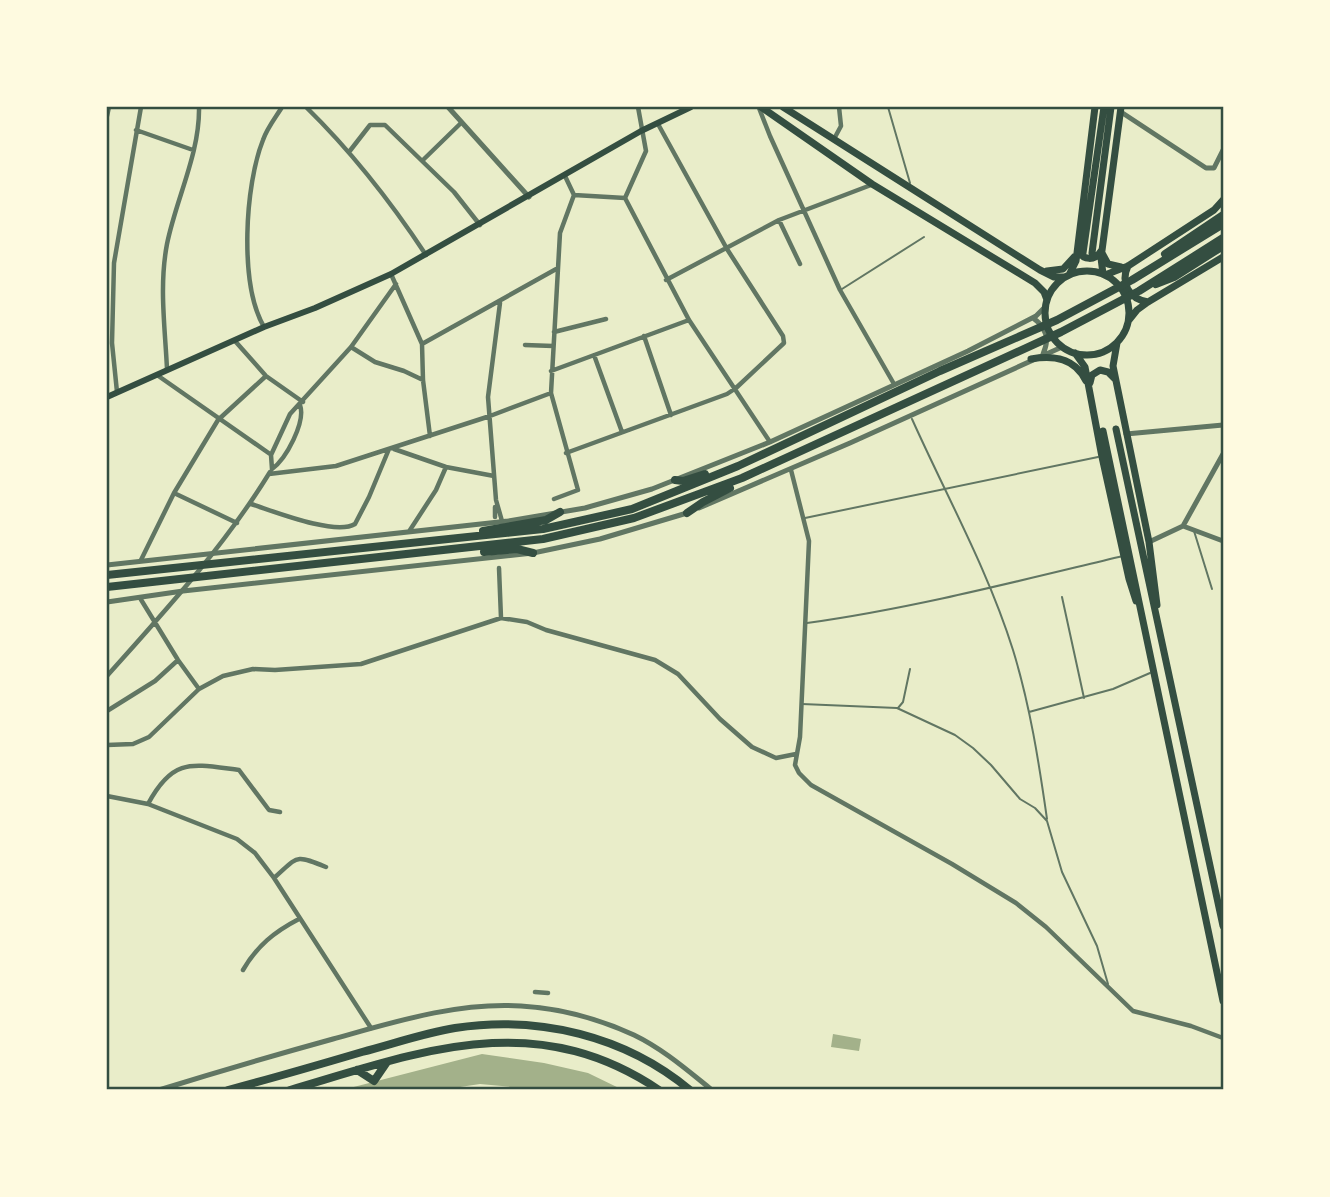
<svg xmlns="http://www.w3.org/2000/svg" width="1330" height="1197" viewBox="0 0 1330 1197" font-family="Arial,sans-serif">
	<rect width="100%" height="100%" fill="#e9edc9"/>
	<path fill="#a3b18a" d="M 833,1034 L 861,1039 L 859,1051 L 831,1047 Z
		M 482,1054 L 544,1063 L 588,1073 L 623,1090 L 544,1090 L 480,1084 L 440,1090 L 342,1090 Z"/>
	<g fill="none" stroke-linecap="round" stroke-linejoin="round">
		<path stroke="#617663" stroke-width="2" d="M 888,107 L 910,183
			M 842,289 L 924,237
			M 912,419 C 946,495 988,570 1013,650 C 1030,705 1039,763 1047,819
			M 805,518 L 1098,457
			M 1194,531 L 1212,589
			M 1062,597 L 1084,698
			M 807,623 C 914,608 1018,581 1123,556
			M 802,704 L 897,708 L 955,735 L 973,748 L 991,765 L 1020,799 L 1035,808 L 1047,821 L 1062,872 L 1097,946 L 1108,984
			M 898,708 L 903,702 L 910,669
			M 1029,712 L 1113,689 L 1150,673"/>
		<path stroke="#617663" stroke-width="4.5" d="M 306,107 C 352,152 391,202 426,255
			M 638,107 L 646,151 L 625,198 L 689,320 L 770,442
			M 759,108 L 770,136 L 840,290 L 894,384
			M 107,116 L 109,107
			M 136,130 L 193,150
			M 834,139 L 841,126 L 839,107
			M 349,152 L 370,125 L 385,125 L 454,192 L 480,225
			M 423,160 L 461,123
			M 565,176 L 574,195
			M 574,195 L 625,198
			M 779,220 L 800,264
			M 391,274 L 422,344 L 423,380 L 430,436
			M 666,280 L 779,220 L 871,185
			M 500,303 L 488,397 L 496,500 L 502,521
			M 264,327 C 239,284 245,185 263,140 C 267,128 276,117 282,107
			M 554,332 L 606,319
			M 644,336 L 671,415
			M 235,341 L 266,376 L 303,402
			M 422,344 L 558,268
			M 525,345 L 553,346
			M 351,347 L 375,362 L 404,371 L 423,380
			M 594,355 L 622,432
			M 167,369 C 165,327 159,286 167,244 C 176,199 200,153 199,107
			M 551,371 L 689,320
			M 157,375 L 270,454
			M 117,392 L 112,343 L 114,263 L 141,107
			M 300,405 C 306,422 286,459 272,469 L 271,455 L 290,414 L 351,347 L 396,284
			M 394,449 L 446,467 L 494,476
			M 566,453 L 727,394 L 736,388 L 784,343 L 783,336 L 727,249 L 658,124
			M 791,470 L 809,541 L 800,737 L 795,765 L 799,773 L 811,785 L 952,864 L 1016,903 L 1046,927 L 1133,1011 L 1191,1026 L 1223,1038
			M 269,474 L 336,466 L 490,416 L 551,393
			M 174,493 L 237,523
			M 554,499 L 578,490 L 551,393 L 560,233 L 574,195
			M 251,504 C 273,511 335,536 355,524 L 369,497 L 389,449
			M 495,517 L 495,507
			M 410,530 L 436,490 L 446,467
			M 141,560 L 174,493 L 218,420 L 266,376
			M 499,568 L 501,618
			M 140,598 L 178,660 L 199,689
			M 107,676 C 165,611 224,547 270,472
			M 107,711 L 155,681 L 178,660
			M 107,745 L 133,744 L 149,737 L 199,689 L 223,676 L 253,669 L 275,670 L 361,664 L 501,618 L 527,622 L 546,630 L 655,660 L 678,674 L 720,719 L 752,747 L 776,758 L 796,754
			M 107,796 L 148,804 L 237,839 L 255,853 L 274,878 L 371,1028
			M 148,804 C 173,757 192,764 239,770 L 269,810 L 280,812
			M 274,878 C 299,856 294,854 326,867
			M 243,970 C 257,946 274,932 299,919
			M 535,992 L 548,993"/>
		<path stroke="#617663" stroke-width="5" d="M 448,107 L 529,197
			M 1121,112 L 1206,168 L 1214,168 L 1223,150
			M 1033,318 C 1046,327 1050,339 1043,354
			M 1126,434 L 1223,425
			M 699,508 L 850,443 L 1062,347
			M 1183,526 L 1223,541
			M 1149,542 L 1183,526 L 1223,454
			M 107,565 L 508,521 L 585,508 L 652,489 L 770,442 L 968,351 L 1036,316 L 1046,306
			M 107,602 L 183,591 L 533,553 L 600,539 L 687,513
			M 159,1090 C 217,1072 275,1055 333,1039 C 394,1022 457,1002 521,1006 C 559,1008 599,1019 634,1035 C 663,1049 687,1070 712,1090"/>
		<path stroke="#344e41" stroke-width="6" d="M 107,397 L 264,327 L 315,308 L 391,274 L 641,131 L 691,107"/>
		<path stroke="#344e41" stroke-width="7" d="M 761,107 L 872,184 L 1035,283 L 1044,292 L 1047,300
			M 783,107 L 1040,270 L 1054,277 L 1064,277
			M 1078,250 C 1083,261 1095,261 1101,251
			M 1083,253 L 1104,107
			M 1092,253 L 1111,107
			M 1102,253 L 1108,264 L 1121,267
			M 1128,266 C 1120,283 1129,299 1148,302
			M 1047,271 L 1063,269 L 1074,257
			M1045 313a42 42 0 1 1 84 0a42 42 0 1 1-84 0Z
			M 1103,274 L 1101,258 L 1121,107
			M 1069,275 L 1076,261 L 1095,107
			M 1105,275 L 1128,266 L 1214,210 L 1223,200
			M 1129,320 L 1137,310 L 1148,302 L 1223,257
			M 1117,343 L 1113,366 L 1149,542 L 1157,605
			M 1075,353 L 1085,367 L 1102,457 L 1129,579 L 1136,601
			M 1031,359 C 1054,355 1075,358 1086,381
			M 1090,383 L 1092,375 L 1100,370 L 1108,372 L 1115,379
			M 1116,429 L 1223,926
			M 1103,431 L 1223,1001"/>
		<path stroke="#344e41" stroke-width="8" d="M 1165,254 L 1223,215
			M 1156,284 L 1174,277 L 1223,246
			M 675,480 L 683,481 L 705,474
			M 687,513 L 703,502 L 730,488
			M 483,531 L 546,520 L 560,512
			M 484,552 L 517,549 L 533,553
			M 107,575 L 543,529 L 632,509 L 738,466 L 940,371 L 1057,320 L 1132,280 L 1223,224
			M 107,587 L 543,539 L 634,518 L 742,478 L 1061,332 L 1139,291 L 1223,238
			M 357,1070 L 374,1081 L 387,1062
			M 228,1090 C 273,1078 318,1065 362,1052 C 393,1044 424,1033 455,1028 C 539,1015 625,1036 690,1090
			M 290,1090 C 420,1052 534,1006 659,1090"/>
	</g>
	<rect width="1330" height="1197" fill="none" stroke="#fefae0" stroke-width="217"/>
	<rect x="108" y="108" width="1114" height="980" fill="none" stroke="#344e41" stroke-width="2.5"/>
</svg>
